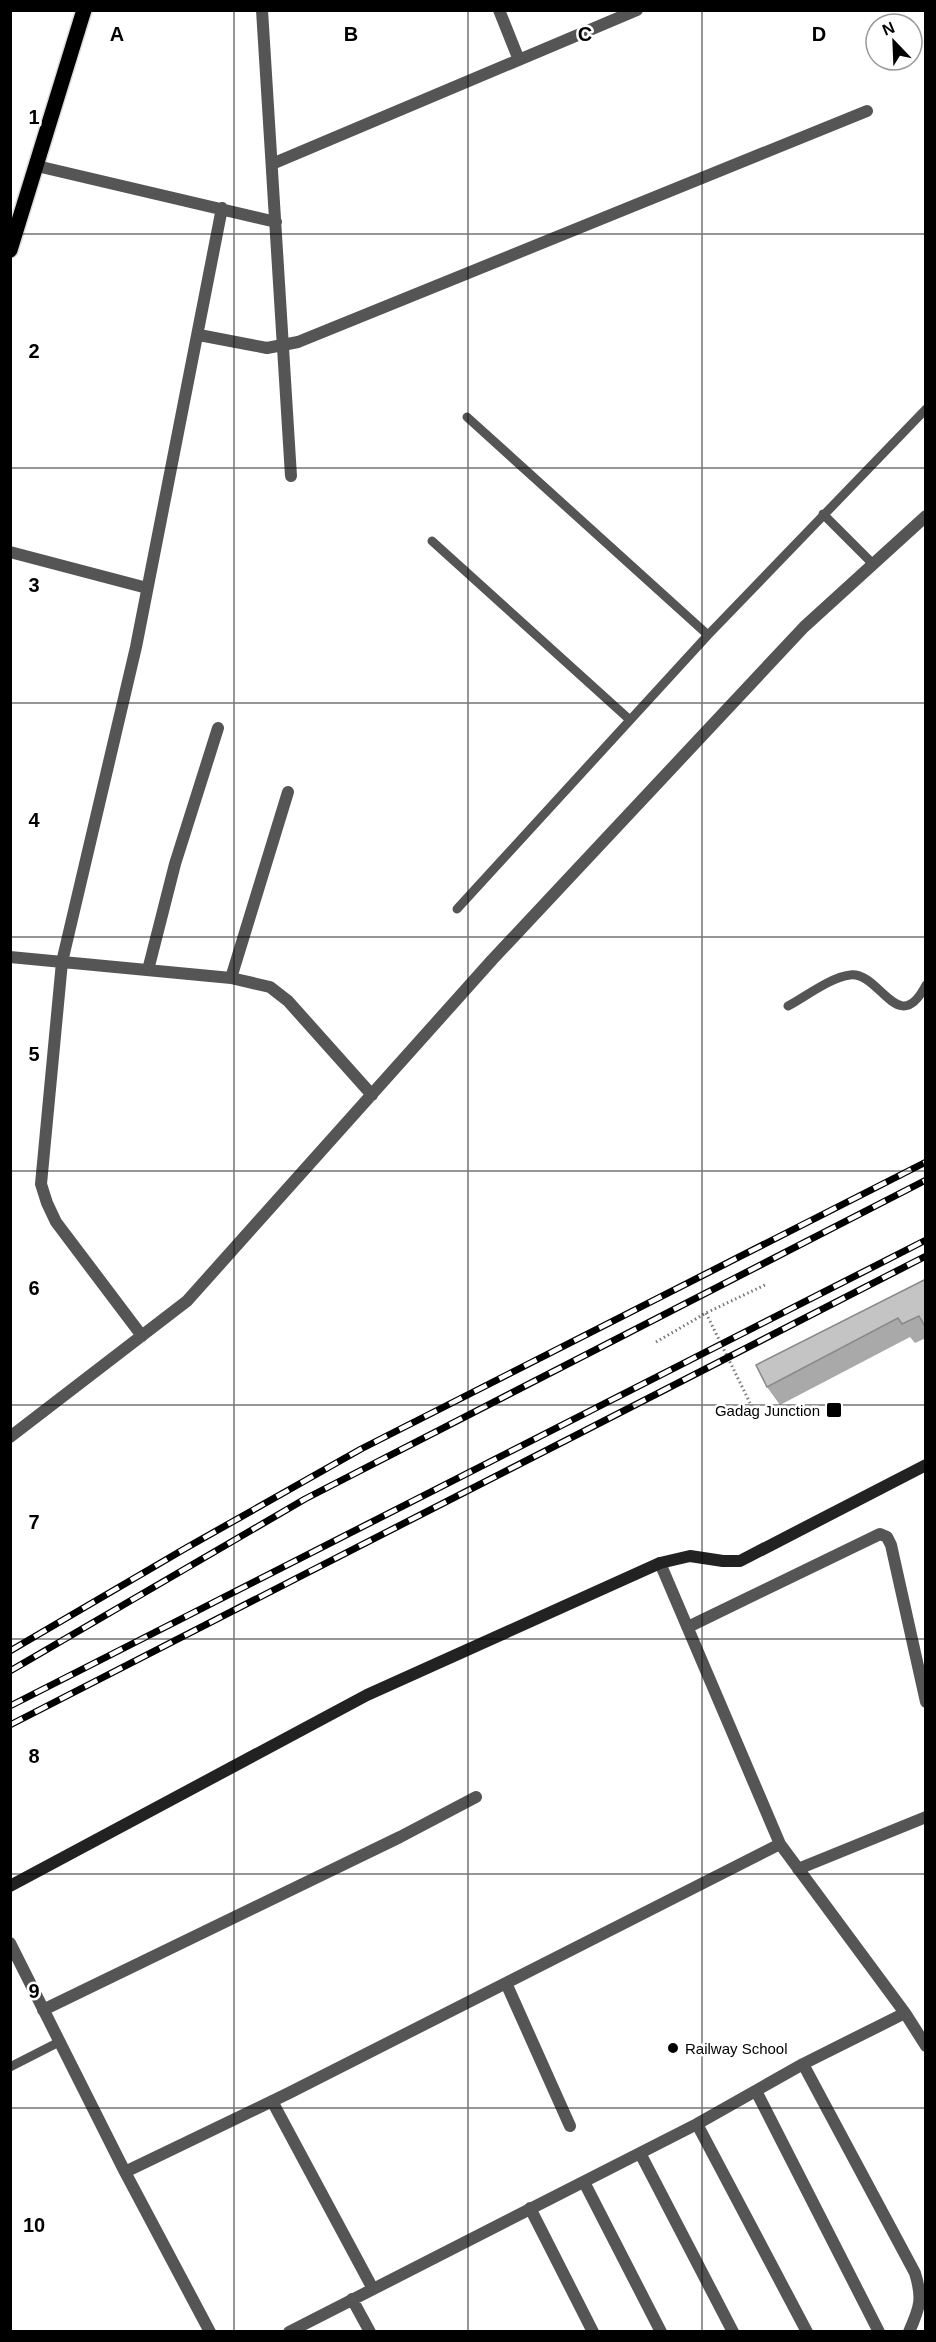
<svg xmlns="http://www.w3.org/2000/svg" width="936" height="2342" viewBox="0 0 936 2342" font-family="Arial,sans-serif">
	<rect width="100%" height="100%" fill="#fff"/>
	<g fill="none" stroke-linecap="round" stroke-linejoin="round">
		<defs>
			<path id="primary" d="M 10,250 L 84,10"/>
		</defs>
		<use href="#primary" stroke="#dbdbdb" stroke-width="18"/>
		<path stroke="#777" stroke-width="3" stroke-dasharray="1.5 3" stroke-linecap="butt" d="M 706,1313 L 750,1403
			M 656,1342 L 706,1313 L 767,1284"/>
		<path stroke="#555" stroke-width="9" d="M 467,417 L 708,635
			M 823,514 L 873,564
			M 432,541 L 630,720
			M 457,909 L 708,635 L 926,409
			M 788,1006 C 805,997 831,977 850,975 C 880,971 898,1039 926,985
			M 10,2067 L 59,2042"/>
		<path stroke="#555" stroke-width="12" d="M 262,10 L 291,476
			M 499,10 L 519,60
			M 272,164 L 637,10
			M 37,166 L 276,222
			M 199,335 L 267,348 L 298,342 L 867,111
			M 10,552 L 147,588
			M 10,957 L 231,978 L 270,987 L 288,1001 L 372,1095
			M 148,970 L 175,864 L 218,728
			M 231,978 L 288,792
			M 142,1336 L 56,1222 L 47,1203 L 41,1184 L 62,962 L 136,647 L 222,208
			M 10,1437 L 187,1301 L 492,960 L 804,627 L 926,516
			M 660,1563 L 780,1844 L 905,2013 L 926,2046
			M 688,1627 L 880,1534 L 887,1537 L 891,1545 L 926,1702
			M 798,1869 L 926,1817
			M 10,1943 L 125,2172 L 289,2093 L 780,1844
			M 506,1983 L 570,2126
			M 43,2010 L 400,1837 L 476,1797
			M 803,2064 L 915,2273 C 923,2299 920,2307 909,2332
			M 756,2091 L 879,2332
			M 272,2101 L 373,2289
			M 697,2124 L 807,2332
			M 640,2153 L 733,2332
			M 125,2172 L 210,2332
			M 584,2182 L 661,2332
			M 530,2208 L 593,2332
			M 352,2299 L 370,2332
			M 289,2332 L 697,2124 L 803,2064 L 905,2013"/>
		<path stroke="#222" stroke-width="12" d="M 10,1886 L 367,1695 L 660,1563 L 690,1556 L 723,1561 L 740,1561 L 926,1465"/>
		<use href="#primary" stroke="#000" stroke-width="15"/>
		<defs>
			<path id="rail" d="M 10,1651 L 186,1548 L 361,1449 L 926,1162
				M 10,1671 L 305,1499 L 926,1180
				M 10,1706 L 926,1240
				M 10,1725 L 926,1256"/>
		</defs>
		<use href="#rail" stroke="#000" stroke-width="7"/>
		<use href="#rail" stroke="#fff" stroke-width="4.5" stroke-dasharray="14" stroke-linecap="butt"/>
	</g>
	<path fill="#a9a9a9" d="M 926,1279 L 926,1338 L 915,1343 L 910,1337 L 780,1405 L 767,1387 Z"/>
	<path fill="#c4c4c4" stroke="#898989" stroke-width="1.5" d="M 926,1279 L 926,1328 L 919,1316 L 902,1324 L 898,1318 L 767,1387 L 756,1365 Z"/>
	<path fill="none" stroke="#000" stroke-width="1.5" stroke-opacity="0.55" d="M 234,10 L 234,2332M 468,10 L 468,2332M 702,10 L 702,2332M 10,234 L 926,234M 10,468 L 926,468M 10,703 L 926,703M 10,937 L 926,937M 10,1171 L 926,1171M 10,1405 L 926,1405M 10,1639 L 926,1639M 10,1874 L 926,1874M 10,2108 L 926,2108"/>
	<g fill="#000" stroke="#fff" stroke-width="2">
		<rect x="826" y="1402" width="16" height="16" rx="3"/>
		<circle cx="673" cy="2048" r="6"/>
	</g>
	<g text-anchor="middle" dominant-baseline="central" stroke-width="5" stroke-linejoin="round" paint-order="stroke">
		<g font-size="15" fill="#000" stroke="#fff" text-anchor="end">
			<text x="820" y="1410">Gadag Junction</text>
			<text x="685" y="2048" text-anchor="start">Railway School</text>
		</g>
	</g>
	<g font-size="20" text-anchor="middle" font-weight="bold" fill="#000" stroke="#fff" stroke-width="5" stroke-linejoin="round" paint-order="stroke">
		<text x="117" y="41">A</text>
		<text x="351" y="41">B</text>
		<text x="585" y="41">C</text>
		<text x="819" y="41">D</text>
		<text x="34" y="124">1</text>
		<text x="34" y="358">2</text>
		<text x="34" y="592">3</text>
		<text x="34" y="827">4</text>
		<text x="34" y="1061">5</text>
		<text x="34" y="1295">6</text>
		<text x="34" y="1529">7</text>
		<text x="34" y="1763">8</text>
		<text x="34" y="1998">9</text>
		<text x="34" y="2232">10</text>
	</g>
	<rect width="936" height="2342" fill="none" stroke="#000000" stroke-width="24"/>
	<g transform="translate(894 42) rotate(337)"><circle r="28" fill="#ffffff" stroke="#999999" stroke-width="1.5"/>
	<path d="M0-4.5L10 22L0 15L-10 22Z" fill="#000000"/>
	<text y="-9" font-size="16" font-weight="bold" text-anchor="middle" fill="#000000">N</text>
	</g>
</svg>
